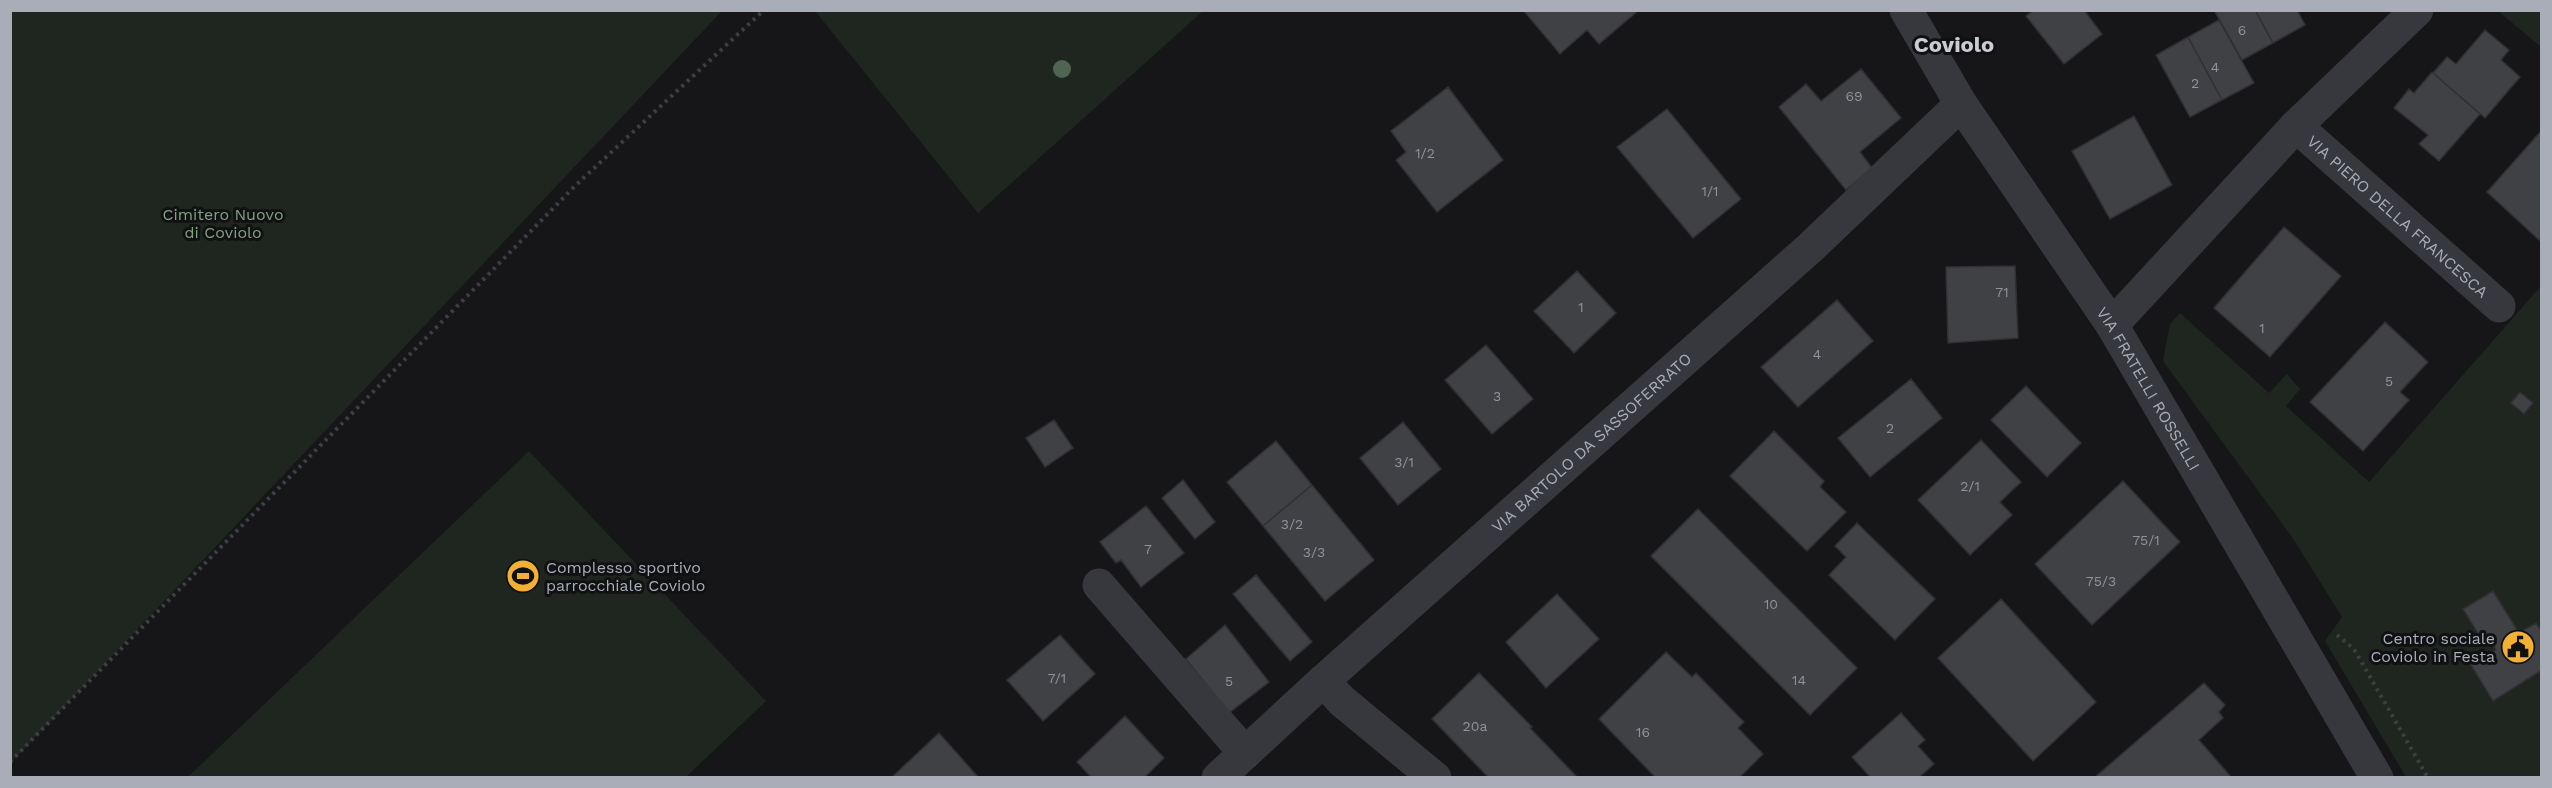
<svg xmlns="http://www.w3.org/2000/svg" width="2552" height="788" viewBox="0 0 2552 788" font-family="'Work Sans',sans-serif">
	<rect width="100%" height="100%" fill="#161618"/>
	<path fill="#1e261f" d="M 10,11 L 722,11 L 11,763 L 10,763 Z
		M 815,11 L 1203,11 L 978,213 Z
		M 2498,11 L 2541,11 L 2541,47 Z
		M 2541,286 L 2541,777 L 2406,777 L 2325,641 L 2342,617 L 2292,537 L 2163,361 L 2170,324 L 2180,313 L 2269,393 L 2287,374 L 2300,389 L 2286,406 L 2369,482 Z
		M 529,451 L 766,701 L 686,777 L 188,777 Z"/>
	<path fill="#404145" stroke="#303034" stroke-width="1.5" d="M 1523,10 L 1639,10 L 1599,44 L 1587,30 L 1560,54 Z
		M 2034,10 L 2084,10 L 2102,34 L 2064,64 L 2026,16 Z
		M 2214,10 L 2255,10 L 2273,43 L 2242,60 Z
		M 2255,10 L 2297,10 L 2305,25 L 2273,43 Z
		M 2219,20 L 2254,83 L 2222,100 L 2188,37 Z
		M 2485,30 L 2509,50 L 2501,60 L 2520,77 L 2485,118 L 2433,73 L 2447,57 L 2456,64 Z
		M 2188,37 L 2222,100 L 2190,117 L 2156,55 Z
		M 1861,69 L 1901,118 L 1860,152 L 1872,168 L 1846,190 L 1779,107 L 1806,84 L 1821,101 Z
		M 2432,72 L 2480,114 L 2439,161 L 2419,144 L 2428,135 L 2394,108 L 2409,89 L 2414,93 Z
		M 1448,87 L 1503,160 L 1437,212 L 1396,160 L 1406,152 L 1391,131 Z
		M 1667,109 L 1741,199 L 1693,238 L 1617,147 Z
		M 2134,116 L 2172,185 L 2110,219 L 2072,151 Z
		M 2542,130 L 2542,237 L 2539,240 L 2487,192 Z
		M 2284,227 L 2341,276 L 2270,357 L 2214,308 Z
		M 2015,266 L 2018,338 L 1948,343 L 1946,267 Z
		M 1577,271 L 1616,313 L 1574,353 L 1534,311 Z
		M 1837,300 L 1873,341 L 1798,407 L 1761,367 Z
		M 2385,322 L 2428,362 L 2400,392 L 2409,400 L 2363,451 L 2310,402 Z
		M 1486,345 L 1533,399 L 1492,434 L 1445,380 Z
		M 1911,379 L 1942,418 L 1870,477 L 1838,438 Z
		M 2026,386 L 2081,443 L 2047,477 L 1991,420 Z
		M 2520,392 L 2533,403 L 2524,414 L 2511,403 Z
		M 1054,420 L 1073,448 L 1045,467 L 1026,438 Z
		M 1403,422 L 1441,469 L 1398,505 L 1360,458 Z
		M 1774,431 L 1824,481 L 1820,487 L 1846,512 L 1807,551 L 1730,476 Z
		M 1981,440 L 2021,482 L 2000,502 L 2012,515 L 1970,555 L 1918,500 Z
		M 1276,441 L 1312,485 L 1263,526 L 1227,482 Z
		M 1183,480 L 1215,522 L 1195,539 L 1162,498 Z
		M 2123,481 L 2180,542 L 2092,625 L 2035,564 Z
		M 1312,485 L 1374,560 L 1325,601 L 1263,526 Z
		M 1146,506 L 1184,553 L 1141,587 L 1121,560 L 1116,563 L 1100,542 Z
		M 1698,509 L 1857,668 L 1810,715 L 1651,556 Z
		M 1857,523 L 1935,599 L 1895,640 L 1829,575 L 1846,557 L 1835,546 Z
		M 1256,575 L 1312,642 L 1290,661 L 1233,594 Z
		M 2493,591 L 2519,633 L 2536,623 L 2542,632 L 2542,670 L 2493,701 L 2471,665 L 2496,650 L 2491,641 L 2485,645 L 2463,609 Z
		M 1557,594 L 1599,639 L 1546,688 L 1506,642 Z
		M 2001,599 L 2096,702 L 2033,761 L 1938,658 Z
		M 1225,625 L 1269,682 L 1229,713 L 1186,659 Z
		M 1060,635 L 1095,674 L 1043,721 L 1007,680 Z
		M 1666,652 L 1692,677 L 1696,673 L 1744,722 L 1738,728 L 1763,754 L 1739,778 L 1656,778 L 1599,719 Z
		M 1479,673 L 1532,727 L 1530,728 L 1578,778 L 1489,778 L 1432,719 Z
		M 2204,683 L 2225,705 L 2219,712 L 2223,718 L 2199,740 L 2232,778 L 2094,778 Z
		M 1901,713 L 1925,740 L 1918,746 L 1934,764 L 1918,778 L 1871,778 L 1852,757 Z
		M 1125,716 L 1164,758 L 1144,778 L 1092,778 L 1077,762 Z
		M 939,733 L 979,778 L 891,778 Z"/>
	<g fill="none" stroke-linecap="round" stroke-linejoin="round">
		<path stroke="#3d3f44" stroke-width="4" stroke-dasharray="3 4.5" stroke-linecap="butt" d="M 2337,635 L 2354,649 L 2428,778
			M 10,762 L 576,185 L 764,10"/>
		<g stroke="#37383d" stroke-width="33">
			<path id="s1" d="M 1906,10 L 1961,104 L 2112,325 L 2377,778"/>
			<path id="s2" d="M 2296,126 L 2499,306"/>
			<path d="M 2112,325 L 2296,126 L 2417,10"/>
			<path d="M 1099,585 L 1245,753"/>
			<path d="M 1323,681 L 1342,701 L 1435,778"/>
			<path id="s3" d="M 1218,778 L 1323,681 L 1811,247 L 1961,104"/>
		</g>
	</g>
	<circle fill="#506452" cx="1062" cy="69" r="9"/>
	<defs>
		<symbol id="stadium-disc" viewBox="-11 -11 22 22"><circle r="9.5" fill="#f2b134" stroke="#111113"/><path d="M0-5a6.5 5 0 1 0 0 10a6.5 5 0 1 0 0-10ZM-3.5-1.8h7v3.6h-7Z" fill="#111"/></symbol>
		<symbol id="civic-disc" viewBox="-11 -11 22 22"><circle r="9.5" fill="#f2b134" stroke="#111113"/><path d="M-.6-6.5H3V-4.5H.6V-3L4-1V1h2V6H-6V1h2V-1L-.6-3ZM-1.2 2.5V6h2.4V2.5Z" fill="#111"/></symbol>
	</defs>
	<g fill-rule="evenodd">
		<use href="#stadium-disc" x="504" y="557" width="38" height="38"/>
		<use href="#civic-disc" x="2499" y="628" width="38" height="38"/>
	</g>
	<g text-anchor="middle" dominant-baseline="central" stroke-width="6" stroke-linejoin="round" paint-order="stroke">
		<g font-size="14" fill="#8e929b">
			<text x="2242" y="30">6</text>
			<text x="2215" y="67">4</text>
			<text x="2195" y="83">2</text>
			<text x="1854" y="96">69</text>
			<text x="1425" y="153">1/2</text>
			<text x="1710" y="191">1/1</text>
			<text x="2002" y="292">71</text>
			<text x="1581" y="307">1</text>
			<text x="2262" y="328">1</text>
			<text x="1817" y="354">4</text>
			<text x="2389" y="381">5</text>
			<text x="1497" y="396">3</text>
			<text x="1890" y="428">2</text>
			<text x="1404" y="462">3/1</text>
			<text x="1970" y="486">2/1</text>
			<text x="1292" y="524">3/2</text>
			<text x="2146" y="540">75/1</text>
			<text x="1148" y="549">7</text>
			<text x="1314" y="552">3/3</text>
			<text x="2101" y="581">75/3</text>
			<text x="1771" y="604">10</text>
			<text x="1057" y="678">7/1</text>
			<text x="1799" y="680">14</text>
			<text x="1229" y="681">5</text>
			<text x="1475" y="726">20a</text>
			<text x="1643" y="732">16</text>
		</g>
		<g font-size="16" fill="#7fa381" stroke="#111113">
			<text x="223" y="214">Cimitero Nuovo<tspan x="223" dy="18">di Coviolo</tspan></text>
		</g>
		<g font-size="16" fill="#a8adb8" stroke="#111113">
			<text stroke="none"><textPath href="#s2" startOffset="136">VIA PIERO DELLA FRANCESCA</textPath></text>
			<text stroke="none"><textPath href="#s1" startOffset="450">VIA FRATELLI ROSSELLI</textPath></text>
			<text stroke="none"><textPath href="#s3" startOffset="502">VIA BARTOLO DA SASSOFERRATO</textPath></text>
		</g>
		<g font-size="16" fill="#a8adb8" stroke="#111113" text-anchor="start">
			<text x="546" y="567">Complesso sportivo<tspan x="546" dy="18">parrocchiale Coviolo</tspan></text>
			<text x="2495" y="638" text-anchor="end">Centro sociale<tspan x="2495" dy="18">Coviolo in Festa</tspan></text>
		</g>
		<g font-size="22" font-weight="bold" fill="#c9ccd4" stroke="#111113">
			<text x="1954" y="44">Coviolo</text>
		</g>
	</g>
	<rect width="2552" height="788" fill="none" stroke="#a8adb8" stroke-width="24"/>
</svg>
